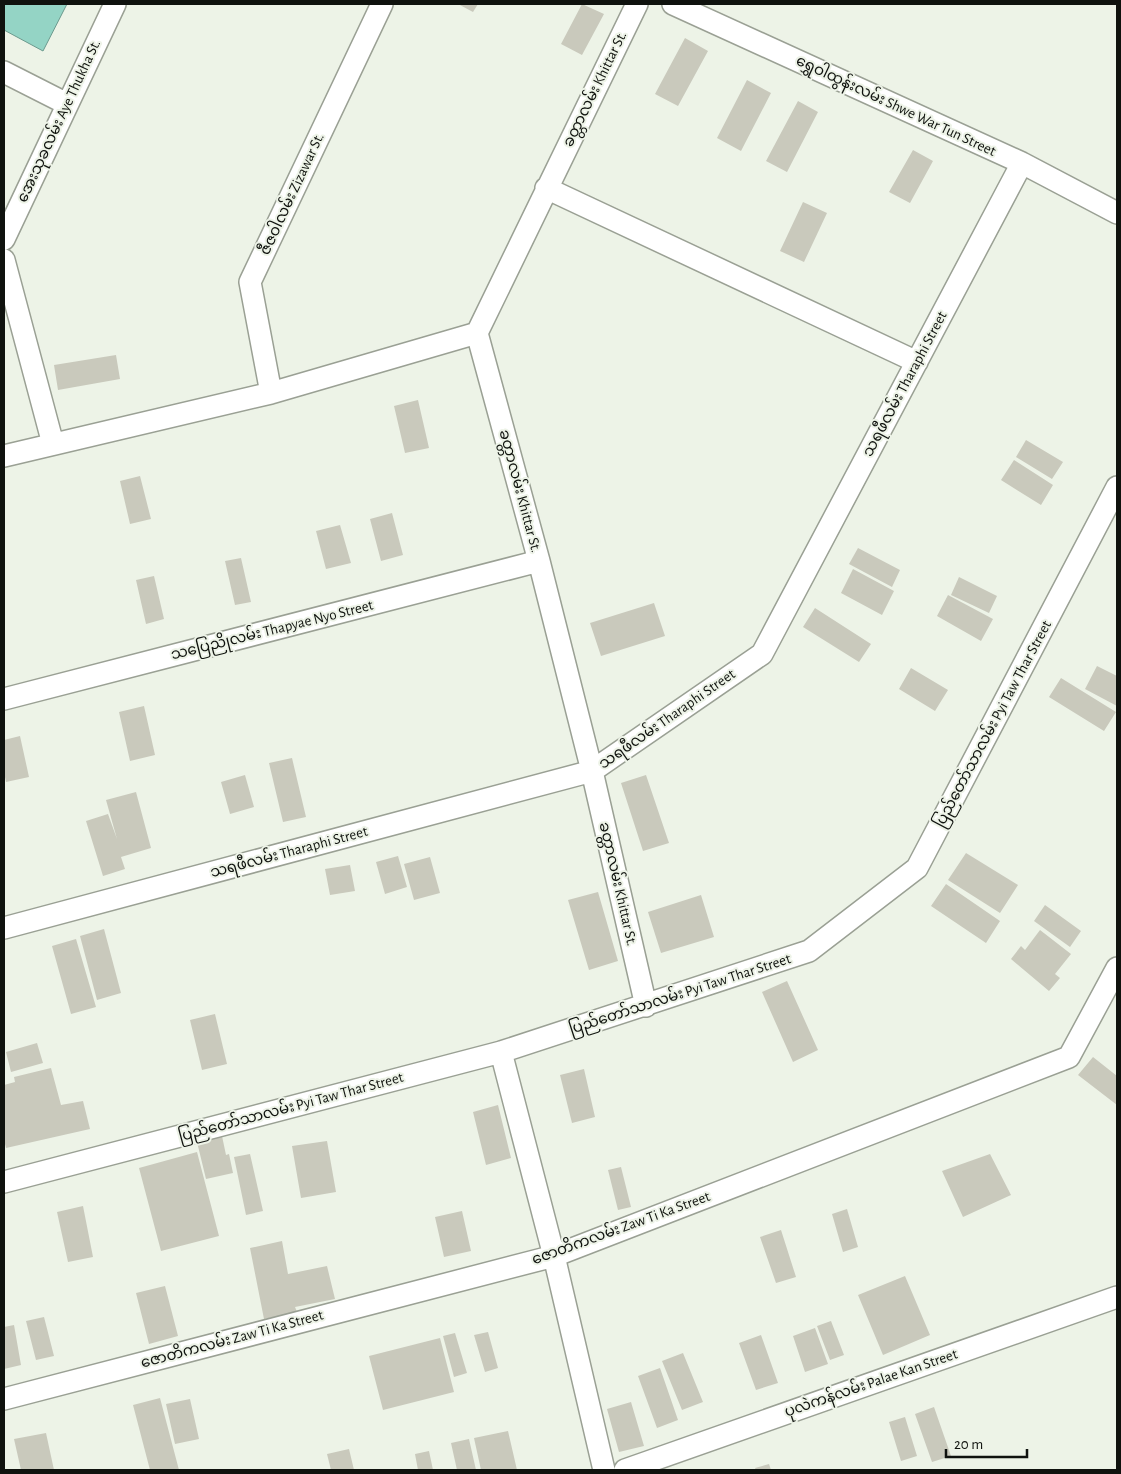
<svg xmlns="http://www.w3.org/2000/svg" width="1121" height="1474" viewBox="0 0 1121 1474" font-family="'Alegreya Sans','Noto Sans Myanmar',sans-serif">
	<rect width="100%" height="100%" fill="#edf3e7"/>
	<path fill="#94d4c5" stroke="#6c9a8e" d="M 4,4 L 67,4 L 43,51 L 4,30 Z"/>
	<path fill="#c9c9bc" d="M 458,4 L 478,4 L 473,12 Z
		M 582,4 L 604,14 L 582,55 L 561,44 Z
		M 685,38 L 708,51 L 678,106 L 655,94 Z
		M 747,80 L 771,93 L 741,151 L 717,138 Z
		M 798,101 L 818,112 L 787,172 L 766,161 Z
		M 913,150 L 933,161 L 910,203 L 889,192 Z
		M 803,202 L 827,213 L 804,262 L 780,251 Z
		M 116,355 L 120,379 L 58,390 L 54,365 Z
		M 418,400 L 429,448 L 405,453 L 394,406 Z
		M 1026,440 L 1063,462 L 1052,479 L 1016,457 Z
		M 1014,460 L 1053,485 L 1041,505 L 1001,480 Z
		M 140,476 L 151,519 L 130,524 L 120,481 Z
		M 392,513 L 403,555 L 381,561 L 370,519 Z
		M 340,525 L 351,563 L 326,569 L 316,531 Z
		M 858,548 L 900,570 L 892,587 L 849,564 Z
		M 241,558 L 251,602 L 235,605 L 225,561 Z
		M 853,569 L 894,591 L 882,615 L 841,593 Z
		M 154,576 L 164,619 L 146,624 L 136,580 Z
		M 959,577 L 997,596 L 989,613 L 951,595 Z
		M 948,595 L 993,619 L 981,641 L 937,616 Z
		M 654,603 L 665,636 L 601,656 L 590,623 Z
		M 815,608 L 871,644 L 859,662 L 803,627 Z
		M 1097,666 L 1117,676 L 1117,706 L 1085,689 Z
		M 911,668 L 948,690 L 935,711 L 899,689 Z
		M 1061,678 L 1116,712 L 1104,731 L 1049,697 Z
		M 144,706 L 155,755 L 130,761 L 119,712 Z
		M 20,736 L 29,777 L 6,782 L 4,772 L 4,740 Z
		M 292,758 L 306,817 L 283,822 L 269,763 Z
		M 245,775 L 254,807 L 230,814 L 221,782 Z
		M 646,775 L 669,843 L 643,851 L 621,783 Z
		M 136,792 L 151,848 L 121,857 L 125,869 L 103,876 L 86,821 L 108,814 L 117,839 L 106,800 Z
		M 966,853 L 1018,885 L 1000,913 L 948,880 Z
		M 398,856 L 407,887 L 385,894 L 376,862 Z
		M 430,857 L 440,893 L 414,900 L 404,864 Z
		M 350,865 L 355,891 L 330,895 L 325,869 Z
		M 946,884 L 1000,921 L 986,943 L 931,906 Z
		M 598,892 L 618,961 L 589,970 L 568,900 Z
		M 701,895 L 714,937 L 661,953 L 648,912 Z
		M 1045,905 L 1081,931 L 1070,947 L 1034,921 Z
		M 104,929 L 121,993 L 97,1000 L 80,936 Z
		M 1040,930 L 1071,954 L 1055,974 L 1060,978 L 1049,991 L 1011,959 L 1021,946 L 1025,950 Z
		M 76,939 L 96,1007 L 71,1014 L 52,946 Z
		M 787,981 L 818,1050 L 793,1062 L 762,992 Z
		M 215,1014 L 227,1064 L 202,1070 L 190,1020 Z
		M 37,1043 L 43,1063 L 11,1072 L 6,1052 Z
		M 1093,1057 L 1117,1076 L 1117,1105 L 1078,1075 Z
		M 51,1068 L 61,1105 L 83,1101 L 90,1129 L 6,1148 L 4,1140 L 4,1085 L 15,1082 L 14,1077 Z
		M 584,1069 L 595,1117 L 572,1123 L 560,1075 Z
		M 498,1105 L 511,1158 L 486,1165 L 473,1112 Z
		M 222,1136 L 226,1155 L 229,1154 L 233,1173 L 206,1179 L 197,1142 Z
		M 327,1141 L 336,1192 L 301,1198 L 292,1146 Z
		M 197,1152 L 219,1236 L 161,1251 L 139,1168 Z
		M 250,1154 L 263,1211 L 246,1215 L 234,1157 Z
		M 990,1154 L 1011,1195 L 963,1217 L 942,1171 Z
		M 621,1167 L 631,1207 L 618,1210 L 608,1170 Z
		M 83,1206 L 93,1257 L 68,1262 L 57,1212 Z
		M 847,1209 L 858,1247 L 843,1252 L 832,1214 Z
		M 462,1211 L 471,1251 L 444,1257 L 435,1217 Z
		M 781,1230 L 796,1277 L 776,1283 L 760,1237 Z
		M 282,1241 L 288,1274 L 327,1266 L 335,1299 L 295,1307 L 297,1312 L 264,1319 L 250,1248 Z
		M 905,1276 L 930,1335 L 883,1355 L 858,1295 Z
		M 165,1286 L 178,1336 L 149,1344 L 136,1293 Z
		M 44,1317 L 54,1356 L 36,1360 L 26,1321 Z
		M 831,1321 L 844,1355 L 830,1360 L 817,1326 Z
		M 14,1325 L 21,1365 L 4,1369 L 4,1327 Z
		M 815,1328 L 828,1364 L 805,1372 L 793,1336 Z
		M 488,1332 L 498,1368 L 485,1372 L 474,1335 Z
		M 455,1333 L 467,1373 L 454,1377 L 443,1336 Z
		M 761,1335 L 778,1383 L 756,1390 L 739,1343 Z
		M 440,1338 L 454,1392 L 383,1410 L 369,1356 Z
		M 683,1353 L 703,1402 L 682,1410 L 662,1361 Z
		M 660,1368 L 678,1420 L 657,1428 L 638,1376 Z
		M 160,1398 L 179,1470 L 150,1470 L 133,1405 Z
		M 190,1399 L 199,1439 L 175,1444 L 166,1404 Z
		M 631,1402 L 644,1446 L 619,1452 L 607,1409 Z
		M 934,1407 L 951,1456 L 932,1462 L 915,1414 Z
		M 905,1417 L 917,1456 L 901,1461 L 889,1422 Z
		M 508,1431 L 517,1470 L 481,1470 L 474,1438 Z
		M 46,1433 L 54,1470 L 21,1470 L 14,1439 Z
		M 469,1439 L 476,1470 L 457,1470 L 451,1443 Z
		M 349,1449 L 354,1470 L 331,1470 L 327,1454 Z
		M 429,1451 L 433,1470 L 418,1470 L 415,1454 Z
		M 769,1464 L 771,1470 L 756,1470 L 755,1468 Z"/>
	<g fill="none" stroke-linecap="round" stroke-linejoin="round">
		<defs>
			<path id="street" d="M 637,4 L 477,333 L 539,561 L 592,771 L 646,1006
				M 673,4 L 1022,163 L 1117,213
				M 4,72 L 67,104
				M 546,188 L 917,362
				M 4,239 L 115,4
				M 4,260 L 53,444
				M 271,393 L 250,282 L 382,4
				M 4,456 L 271,393 L 477,333
				M 4,699 L 539,561
				M 4,928 L 592,771 L 762,654 L 1022,163
				M 501,1052 L 554,1256 L 604,1470
				M 4,1182 L 501,1052 L 809,951 L 917,868 L 1117,487
				M 4,1399 L 554,1256 L 1069,1057 L 1117,968
				M 625,1470 L 1117,1297"/>
		</defs>
		<use href="#street" stroke="#9aa094" stroke-width="24"/>
		<use href="#street" stroke="#fff" stroke-width="21"/>
	</g>
	<g text-anchor="middle" dominant-baseline="central" stroke-width="4" stroke-linejoin="round" paint-order="stroke">
		<g font-size="15" fill="#0f120e" stroke="#edf3e7">
			<text transform="translate(595 89) rotate(-64)">ခတ္တာလမ်း Khittar St.</text>
			<text transform="translate(896 106) rotate(25)">ရွှေဝါထွန်းလမ်း Shwe War Tun Street</text>
			<text transform="translate(59 121) rotate(-65)">အေးသုခလမ်း Aye Thukha St.</text>
			<text transform="translate(292 194) rotate(-65)">ဇီဇဝါလမ်း Zizawar St.</text>
			<text transform="translate(905 384) rotate(-62)">သရဖီလမ်း Tharaphi Street</text>
			<text transform="translate(520 491) rotate(75)">ခတ္တာလမ်း Khittar St.</text>
			<text transform="translate(272 630) rotate(-14)">သပြေညိုလမ်း Thapyae Nyo Street</text>
			<text transform="translate(667 719) rotate(-35)">သရဖီလမ်း Tharaphi Street</text>
			<text transform="translate(993 724) rotate(-62)">ပြည်တော်သာလမ်း Pyi Taw Thar Street</text>
			<text transform="translate(289 852) rotate(-15)">သရဖီလမ်း Tharaphi Street</text>
			<text transform="translate(618 884) rotate(77)">ခတ္တာလမ်း Khittar St.</text>
			<text transform="translate(680 994) rotate(-18)">ပြည်တော်သာလမ်း Pyi Taw Thar Street</text>
			<text transform="translate(291 1107) rotate(-15)">ပြည်တော်သာလမ်း Pyi Taw Thar Street</text>
			<text transform="translate(621 1228) rotate(-20)">ဇောတိကလမ်း Zaw Ti Ka Street</text>
			<text transform="translate(232 1339) rotate(-15)">ဇောတိကလမ်း Zaw Ti Ka Street</text>
			<text transform="translate(871 1383) rotate(-19)">ပုလဲကန်လမ်း Palae Kan Street</text>
		</g>
	</g>
	<rect width="1121" height="1474" fill="none" stroke="#0f120e" stroke-width="10"/>
	<path d="M946 1449v8h81v-8" fill="none" stroke="#0f120e" stroke-width="2.5"/>
	<text x="954" y="1449" font-size="15" fill="#0f120e" stroke="#edf3e7" stroke-width="4" paint-order="stroke">20 m</text>
</svg>
